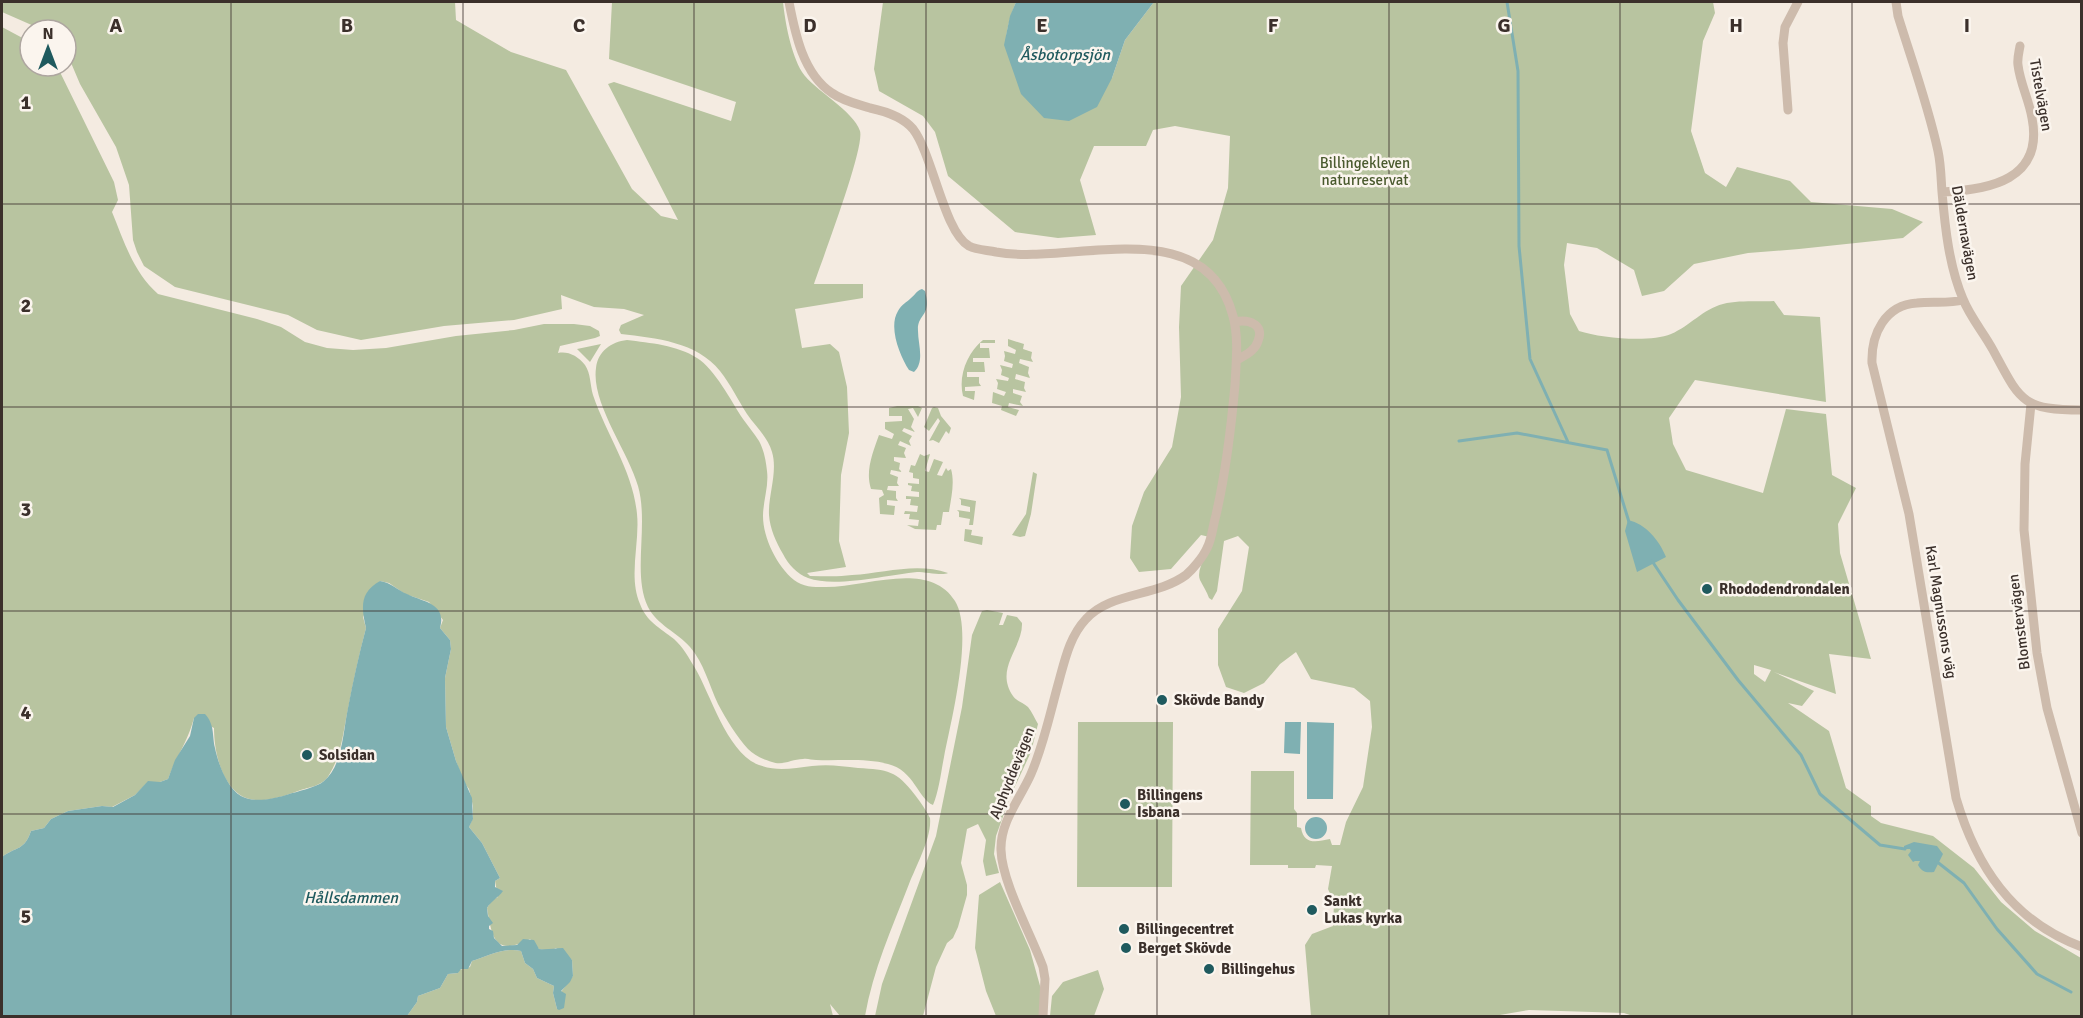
<svg xmlns="http://www.w3.org/2000/svg" width="2083" height="1018" viewBox="0 0 2083 1018" font-family="Signika,sans-serif">
	<rect width="100%" height="100%" fill="#f4ebe1"/>
	<path fill="#b8c4a0" fill-rule="evenodd" d="M 2,2 L 455,2 L 456,20 L 511,52 L 566,70 L 632,189 L 661,216 L 678,220 L 608,84 L 614,82 L 731,121 L 736,102 L 609,59 L 612,2 L 783,2 C 785,22 791,54 802,72 C 814,90 854,111 860,131 C 865,148 822,260 814,284 L 863,284 L 863,298 L 795,309 L 802,348 L 830,344 L 839,352 L 847,387 L 849,433 L 841,475 L 839,541 L 846,567 L 807,573 L 810,576 C 824,576 838,577 852,575 C 884,573 917,562 948,573 C 943,576 926,572 917,572 C 888,575 834,588 808,578 C 797,574 788,564 783,554 C 776,542 770,529 769,515 C 768,495 778,472 772,452 C 768,437 755,426 747,414 C 738,400 731,385 720,371 C 697,342 656,338 621,334 L 619,330 L 621,325 L 644,315 L 624,309 L 594,307 L 561,295 L 562,309 L 514,320 L 444,326 L 361,340 L 317,330 L 288,315 L 175,287 L 144,266 L 137,252 L 133,240 L 129,185 L 116,147 L 80,84 L 66,51 L 66,30 L 43,30 L 2,12 Z
		M 883,2 L 1016,2 C 1011,14 1002,40 1008,52 L 1112,78 L 1125,40 L 1154,2 L 1713,2 L 1715,13 L 1703,41 L 1691,131 L 1705,173 L 1726,187 L 1737,167 L 1790,181 L 1811,202 L 1892,209 L 1923,222 L 1903,238 L 1799,249 L 1748,253 L 1694,264 L 1664,291 L 1642,296 L 1634,270 L 1597,248 L 1567,243 L 1564,265 L 1570,314 L 1579,331 C 1601,338 1649,343 1671,334 C 1690,326 1703,309 1723,304 C 1738,300 1758,302 1774,301 L 1784,315 L 1820,317 L 1826,402 L 1695,380 L 1669,418 L 1673,444 L 1686,470 L 1763,493 L 1786,409 L 1826,414 L 1832,475 L 1856,488 L 1838,524 L 1840,553 L 1871,659 L 1829,654 L 1836,694 L 1774,672 L 1814,691 L 1802,706 L 1788,703 L 1829,731 L 1846,788 L 1871,806 L 1871,816 L 1881,823 L 1933,836 L 1974,868 L 2001,902 L 2035,931 L 2081,958 L 2081,1016 L 1633,1016 L 1624,1013 L 1529,1010 L 1494,1016 L 1311,1016 L 1305,945 L 1312,934 L 1333,926 L 1334,903 L 1328,889 L 1332,866 L 1316,865 L 1315,868 L 1288,868 L 1288,865 L 1250,865 L 1251,771 L 1294,771 L 1294,809 L 1297,813 L 1297,827 L 1301,828 C 1304,845 1316,842 1330,839 L 1332,845 L 1340,845 L 1346,822 L 1363,787 L 1372,727 L 1370,701 L 1354,688 L 1311,679 L 1296,652 L 1280,664 L 1264,683 L 1244,693 L 1226,687 L 1218,665 L 1218,629 L 1242,591 L 1249,547 L 1238,536 L 1224,541 L 1217,591 L 1212,600 L 1209,598 C 1207,592 1203,586 1200,580 C 1195,568 1211,550 1214,538 L 1201,535 L 1171,569 L 1139,572 L 1130,558 L 1132,526 L 1144,492 L 1172,447 L 1181,397 L 1179,327 L 1181,286 L 1213,240 L 1228,188 L 1230,136 L 1175,126 L 1153,130 L 1146,146 L 1094,146 L 1080,180 L 1096,235 L 1058,238 L 1015,232 L 948,176 L 935,132 L 923,116 L 879,91 L 874,69 ZM 1754,665 L 1771,670 L 1765,682 L 1754,674 Z
		M 2,27 L 30,42 L 30,66 L 57,66 L 114,182 L 118,200 L 112,212 C 124,241 133,272 158,294 L 257,319 L 281,327 L 305,342 L 327,348 L 353,350 L 386,348 L 456,336 L 514,330 L 544,324 L 574,324 L 590,326 L 599,331 L 600,336 L 595,338 L 560,346 L 558,353 C 568,351 578,356 585,365 C 591,374 590,385 593,395 C 607,436 633,471 637,514 C 640,543 628,576 640,604 C 646,621 660,628 674,639 C 683,647 689,658 695,668 C 711,695 727,753 759,765 C 778,772 793,768 812,766 C 828,764 842,766 858,768 C 888,770 896,770 915,795 C 921,803 926,810 930,818 C 932,837 916,866 909,884 C 892,928 873,970 865,1016 L 840,1016 L 830,1004 L 833,1016 L 407,1016 L 417,1002 L 418,996 L 440,988 L 448,974 L 458,973 L 459,970 L 470,967 L 472,961 C 488,956 504,947 521,951 L 525,963 L 533,969 L 537,978 L 554,986 L 553,993 L 557,1009 L 561,992 L 573,976 L 572,960 L 556,948 L 550,951 L 539,949 L 530,939 C 495,957 492,938 487,908 L 492,900 L 498,897 L 495,881 L 500,878 L 482,843 L 469,827 L 473,818 L 473,806 L 469,789 L 463,781 L 456,761 L 446,727 L 445,678 L 451,649 L 450,640 L 440,628 L 443,620 L 429,602 L 405,594 L 389,583 L 380,581 L 363,617 L 366,628 C 359,655 353,682 348,709 C 343,732 342,754 329,775 C 323,786 309,787 298,791 C 282,797 256,806 240,795 C 220,781 214,749 214,728 L 194,718 C 188,741 176,757 168,779 L 160,782 L 148,782 L 135,795 L 112,807 L 102,806 L 68,811 L 51,819 L 44,828 L 31,831 C 24,851 17,846 2,857 Z
		M 1008,339 L 1024,344 L 1023,349 L 1032,352 L 1031,358 L 1033,362 L 1020,359 L 1019,363 L 1029,367 L 1028,373 L 1030,378 L 1016,374 L 1015,379 L 1025,382 L 1024,388 L 1026,392 L 1013,389 L 1013,393 L 1022,396 L 1020,402 L 1023,406 L 1009,403 L 1008,407 L 1019,410 L 1016,416 L 1001,410 L 1002,406 L 992,403 L 993,392 L 1004,396 L 1006,392 L 997,389 L 998,383 L 996,379 L 1008,381 L 1009,378 L 1001,375 L 1002,370 L 1000,365 L 1012,368 L 1013,364 L 1004,361 L 1005,356 L 1004,351 L 1015,354 L 1016,350 L 1008,346 Z
		M 627,340 C 650,343 677,345 697,358 C 715,369 731,401 743,419 C 748,426 754,433 759,441 C 764,450 766,461 767,471 C 769,486 763,501 763,516 C 763,538 777,566 794,580 C 803,587 813,587 824,587 C 864,588 929,559 955,601 C 974,632 951,721 944,757 C 941,772 939,791 933,805 C 919,800 914,770 888,764 C 865,758 840,761 816,760 C 812,760 807,758 803,759 C 792,759 783,766 772,762 C 764,760 754,755 748,749 C 737,737 726,719 718,704 C 709,685 704,663 690,647 C 677,632 657,625 648,607 C 632,574 649,525 638,486 C 628,451 591,403 596,368 C 598,351 611,342 627,340 Z
		M 983,340 L 995,340 L 995,343 L 980,343 L 980,348 L 989,348 L 990,358 L 973,358 L 973,362 L 984,362 L 985,372 L 967,372 L 967,377 L 979,377 L 979,383 L 981,386 L 965,387 L 965,391 L 975,391 L 974,400 L 963,396 C 958,376 967,353 983,340 Z
		M 601,344 L 590,362 L 577,349 Z
		M 897,406 L 918,406 L 922,408 L 918,417 L 913,408 L 908,409 L 914,419 L 911,427 L 915,432 L 904,428 L 902,431 L 912,436 L 909,441 L 911,446 L 900,441 L 898,445 L 906,448 L 904,453 L 906,458 L 894,457 L 894,461 L 900,463 L 899,469 L 902,472 L 891,470 L 890,474 L 898,477 L 897,483 L 899,486 L 888,486 L 887,490 L 896,491 L 896,498 L 898,501 L 887,500 L 887,505 L 895,506 L 894,515 L 880,514 L 879,498 L 884,495 L 882,490 L 871,489 C 865,471 873,452 879,435 L 892,439 L 894,434 L 885,429 L 885,422 L 902,421 L 902,416 L 889,416 L 889,408 Z
		M 934,407 L 938,408 L 941,416 L 951,428 L 949,434 L 946,431 L 939,443 L 933,440 L 929,441 L 940,421 L 938,418 L 929,431 L 924,427 L 932,408 Z
		M 920,454 L 924,456 L 930,454 L 925,471 L 929,472 L 934,459 L 943,462 L 937,475 L 942,476 L 946,468 L 948,471 L 951,469 C 955,483 951,498 949,512 L 943,512 L 941,525 L 937,525 L 936,530 L 915,529 L 907,525 L 918,526 L 919,520 L 909,519 L 910,514 L 904,514 L 905,511 L 917,512 L 918,506 L 910,505 L 911,499 L 906,499 L 906,496 L 919,497 L 919,492 L 911,491 L 912,486 L 908,485 L 908,483 L 919,484 L 919,479 L 913,478 L 913,473 L 909,472 L 911,465 L 915,466 Z
		M 1033,472 L 1037,474 L 1031,514 L 1025,536 L 1020,537 L 1012,535 L 1026,514 Z
		M 959,498 L 976,501 L 973,525 L 969,525 L 970,519 L 959,517 L 959,512 L 957,510 L 970,512 L 970,507 L 961,505 L 961,500 Z
		M 965,529 L 972,530 L 971,535 L 983,537 L 982,545 L 964,541 Z
		M 987,610 L 1003,613 L 999,625 L 1003,625 L 1007,615 L 1017,617 L 1022,623 C 1023,648 994,668 1013,696 C 1016,701 1024,703 1028,707 C 1032,712 1035,719 1038,724 L 1031,752 L 1010,797 L 996,836 L 994,854 L 999,873 L 986,876 L 983,861 L 986,840 L 978,824 L 967,829 L 961,863 L 967,885 L 967,895 L 958,927 L 953,938 L 947,943 L 936,967 L 923,1016 L 875,1016 L 882,984 L 936,836 L 962,707 L 972,635 L 982,611 Z
		M 1078,722 L 1173,722 L 1172,887 L 1077,887 Z
		M 1000,882 L 1030,950 L 1042,993 L 1040,1016 L 996,1016 L 986,991 L 975,948 L 979,895 Z
		M 1098,970 L 1104,989 L 1094,1016 L 1050,1016 L 1052,996 L 1063,982 Z"/>
	<path fill="#7fb0b2" d="M 1016,2 L 1154,2 L 1125,40 L 1112,78 L 1097,107 L 1069,121 L 1044,118 L 1021,94 L 1004,45 L 1010,16 Z
		M 922,289 L 925,291 C 932,318 917,313 918,331 C 918,344 925,362 914,372 L 909,370 C 900,356 888,327 898,311 C 901,305 907,302 911,298 C 916,294 916,291 922,289 Z
		M 1628,520 C 1646,524 1659,540 1666,557 L 1637,572 L 1625,531 Z
		M 380,581 C 392,583 397,590 407,594 C 423,602 447,603 440,628 L 450,640 L 451,649 L 445,678 L 446,727 L 456,761 L 472,798 L 473,819 L 469,827 L 482,843 L 500,878 L 495,881 L 495,887 L 503,891 C 498,898 491,901 487,908 L 488,916 L 493,923 L 489,926 L 489,929 L 493,931 L 494,938 L 502,946 L 517,945 L 523,939 L 534,940 L 539,949 C 548,950 554,948 563,948 L 572,960 L 573,976 L 570,982 L 561,991 L 566,994 L 564,1008 L 559,1010 L 557,1009 L 553,993 L 554,986 L 537,978 L 533,969 L 525,963 L 521,951 C 504,947 488,956 472,961 L 468,969 L 461,969 L 458,973 L 448,974 L 440,988 L 418,996 L 417,1002 L 407,1016 L 2,1016 L 2,857 C 17,846 24,851 31,831 L 44,828 L 51,819 L 68,811 L 102,806 L 113,807 L 135,795 L 148,781 L 160,782 L 168,779 L 175,760 L 190,736 L 194,718 L 198,714 L 205,714 C 215,725 212,735 215,748 C 218,763 227,788 241,796 C 253,803 273,799 286,795 C 295,792 318,787 324,781 C 343,765 343,731 348,708 C 353,681 359,654 366,628 C 361,607 360,592 380,581 Z
		M 1285,722 L 1301,722 L 1300,754 L 1284,753 Z
		M 1307,722 L 1334,723 L 1333,799 L 1307,799 Z
		M1305 828a11 11 0 1 1 22 0a11 11 0 1 1-22 0Z
		M 1914,842 L 1937,846 L 1943,854 L 1934,872 C 1926,873 1922,872 1918,865 L 1920,861 L 1915,861 L 1913,862 L 1908,855 L 1911,851 L 1910,849 L 1904,849 L 1904,846 Z"/>
	<g fill="none" stroke-linecap="round" stroke-linejoin="round">
		<path stroke="#7fb0b2" stroke-width="3" d="M 1507,2 L 1518,71 L 1519,246 L 1530,359 L 1568,442
			M 1459,441 L 1517,433 L 1607,450 L 1629,522
			M 1652,561 L 1678,600 L 1738,680 L 1801,755 L 1820,794 L 1880,845 L 1905,849
			M 1936,861 L 1964,883 L 1997,929 L 2037,974 L 2071,992"/>
		<path stroke="#cdbbac" stroke-width="9" d="M 789,2 C 795,33 803,74 832,93 C 843,101 857,104 870,108 C 884,111 903,117 913,129 C 933,155 944,232 969,246 C 977,250 987,250 996,252 C 1071,266 1205,209 1233,316 C 1239,338 1236,363 1235,385 C 1231,429 1226,472 1216,515 C 1213,525 1212,539 1207,548 C 1203,557 1193,569 1186,575 C 1156,597 1110,592 1086,619 C 1070,636 1065,659 1059,681 C 1050,713 1044,744 1031,774 C 1020,799 1000,822 1001,850 C 1002,883 1031,934 1043,967 L 1045,979 L 1043,1016
			M 1896,2 L 1898,16 C 1912,61 1928,105 1938,151 C 1941,165 1941,179 1942,192 C 1945,227 1949,266 1963,299 C 1970,317 1984,333 1993,350 C 2020,400 2021,410 2082,410
			M 1788,110 L 1783,43 L 1785,27 L 1798,2
			M 1942,192 C 1989,190 2044,180 2032,118 C 2029,100 2020,83 2018,65 C 2017,59 2019,52 2020,46
			M 1963,300 C 1948,304 1932,301 1917,303 C 1885,305 1871,334 1872,363 L 1909,514 L 1956,798 C 1976,866 2012,921 2082,947
			M 1235,322 C 1248,319 1265,324 1258,341 C 1255,351 1245,355 1237,360
			M 2031,404 L 2025,464 L 2024,530 L 2037,653 L 2047,708 L 2082,833"/>
	</g>
	<path fill="none" stroke="#3b302b" stroke-width="1.5" stroke-opacity="0.55" d="M 231,2 L 231,1016M 463,2 L 463,1016M 694,2 L 694,1016M 926,2 L 926,1016M 1157,2 L 1157,1016M 1389,2 L 1389,1016M 1620,2 L 1620,1016M 1852,2 L 1852,1016M 2,204 L 2082,204M 2,407 L 2082,407M 2,611 L 2082,611M 2,814 L 2082,814"/>
	<g fill="#1f5a5e" stroke="#fbf5ee" stroke-width="2">
		<circle cx="1707" cy="589" r="6"/>
		<circle cx="1162" cy="700" r="6"/>
		<circle cx="307" cy="755" r="6"/>
		<circle cx="1125" cy="804" r="6"/>
		<circle cx="1312" cy="910" r="6"/>
		<circle cx="1124" cy="929" r="6"/>
		<circle cx="1126" cy="948" r="6"/>
		<circle cx="1209" cy="969" r="6"/>
	</g>
	<g text-anchor="middle" dominant-baseline="central" stroke-width="5" stroke-linejoin="round" paint-order="stroke">
		<g font-size="15" fill="#3b302b" stroke="#fbf5ee">
			<text transform="translate(2041 95) rotate(80)">Tistelvägen</text>
			<text transform="translate(1965 233) rotate(80)">Däldernavägen</text>
			<text transform="translate(1941 612) rotate(81)">Karl Magnussons väg</text>
			<text transform="translate(2019 622) rotate(-97)">Blomstervägen</text>
			<text transform="translate(1012 773) rotate(-68)">Alphyddevägen</text>
		</g>
		<g font-size="15" fill="#4a5a2e" stroke="#fbf5ee">
			<text x="1365" y="163">Billingekleven<tspan x="1365" dy="17">naturreservat</tspan></text>
		</g>
		<g font-size="15" font-weight="bold" fill="#3b302b" stroke="#fbf5ee" text-anchor="start">
			<text x="1719" y="589">Rhododendrondalen</text>
			<text x="1174" y="700">Skövde Bandy</text>
			<text x="319" y="755">Solsidan</text>
			<text x="1137" y="795">Billingens<tspan x="1137" dy="17">Isbana</tspan></text>
			<text x="1324" y="901">Sankt<tspan x="1324" dy="17">Lukas kyrka</tspan></text>
			<text x="1136" y="929">Billingecentret</text>
			<text x="1138" y="948">Berget Skövde</text>
			<text x="1221" y="969">Billingehus</text>
		</g>
		<g font-size="16" font-style="italic" fill="#1f5a5e" stroke="#fbf5ee">
			<text x="1065" y="55">Åsbotorpsjön</text>
			<text x="351" y="898">Hållsdammen</text>
		</g>
	</g>
	<g font-size="20" text-anchor="middle" font-weight="bold" fill="#3b302b" stroke="#fbf5ee" stroke-width="5" stroke-linejoin="round" paint-order="stroke">
		<text x="116" y="32">A</text>
		<text x="347" y="32">B</text>
		<text x="579" y="32">C</text>
		<text x="810" y="32">D</text>
		<text x="1042" y="32">E</text>
		<text x="1273" y="32">F</text>
		<text x="1504" y="32">G</text>
		<text x="1736" y="32">H</text>
		<text x="1967" y="32">I</text>
		<text x="26" y="109">1</text>
		<text x="26" y="312">2</text>
		<text x="26" y="516">3</text>
		<text x="26" y="719">4</text>
		<text x="26" y="923">5</text>
	</g>
	<rect width="2083" height="1018" fill="none" stroke="#3b302b" stroke-width="6"/>
	<g transform="translate(48 48)"><circle r="28" fill="#fbf5ee" stroke="#aea6a0" stroke-width="1.5"/>
	<path d="M0-4.5L10 22L0 15L-10 22Z" fill="#1f5a5e"/>
	<text y="-9" font-size="16" font-weight="bold" text-anchor="middle" fill="#3b302b">N</text>
	</g>
</svg>
